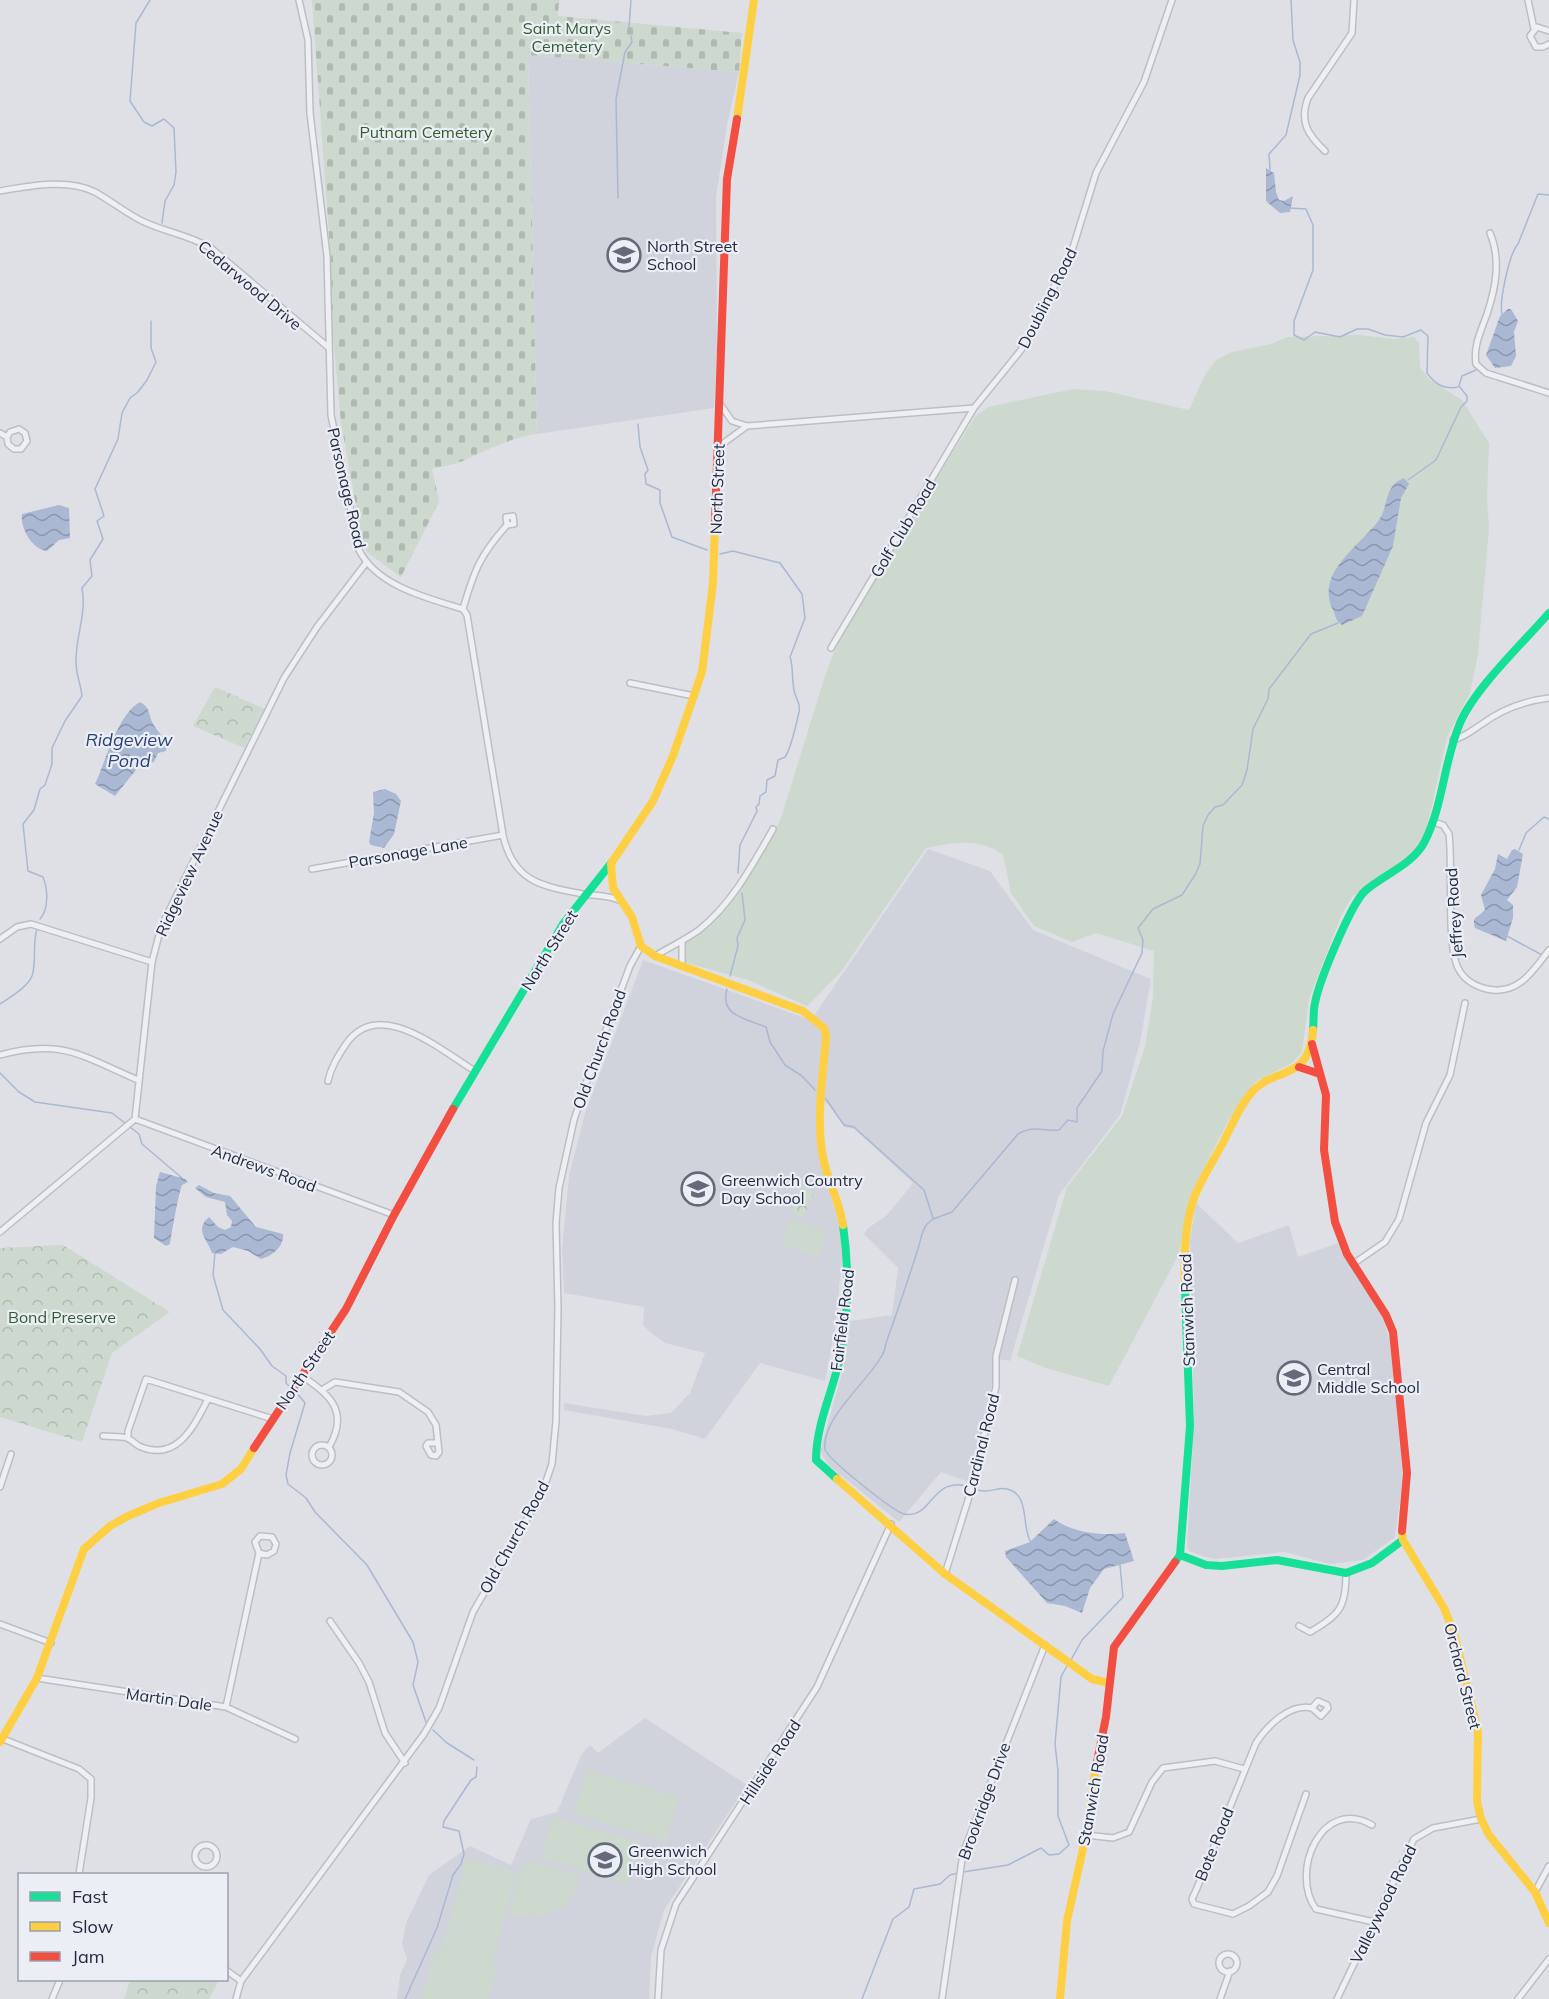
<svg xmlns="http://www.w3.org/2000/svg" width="1549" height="1999" viewBox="0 0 1549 1999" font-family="Mulish,sans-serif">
	<defs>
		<pattern id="cemetery-stones" width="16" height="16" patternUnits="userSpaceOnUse" patternTransform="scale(1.5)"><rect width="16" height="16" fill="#cdd9ce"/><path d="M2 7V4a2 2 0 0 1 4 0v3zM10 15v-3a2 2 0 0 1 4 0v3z" fill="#b0bab2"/></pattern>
		<pattern id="park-crowns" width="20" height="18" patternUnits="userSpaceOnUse" patternTransform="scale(1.5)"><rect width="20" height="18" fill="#cdd9ce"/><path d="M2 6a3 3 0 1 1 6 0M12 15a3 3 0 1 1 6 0" fill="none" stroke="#b0bab2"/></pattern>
		<pattern id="water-waves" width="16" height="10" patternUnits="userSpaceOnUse" patternTransform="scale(1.5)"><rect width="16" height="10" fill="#aab8d4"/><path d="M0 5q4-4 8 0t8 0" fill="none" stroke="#8a96ad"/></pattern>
	</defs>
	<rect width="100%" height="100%" fill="#dfe0e5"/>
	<path fill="#d0d3dc" d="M 528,55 L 739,72 L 727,125 L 716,197 L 717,349 L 714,408 L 537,434 Z
		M 928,849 L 990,871 L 1033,930 L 1151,979 L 1140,1042 L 1120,1115 L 1059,1195 L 1010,1361 L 998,1359 L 969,1482 L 941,1472 L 899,1522 L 828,1465 L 820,1451 L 843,1370 L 851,1321 L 892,1315 L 898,1268 L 864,1234 L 868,1228 L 886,1216 L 913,1183 L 854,1129 L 844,1127 L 828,1104 L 817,1096 L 817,1141 L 820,1162 L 839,1221 L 843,1249 L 835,1328 L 825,1381 L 760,1363 L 705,1439 L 672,1429 L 564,1410 L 564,1403 L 646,1416 L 671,1413 L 690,1393 L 705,1353 L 665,1343 L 650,1332 L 643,1325 L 644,1307 L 564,1293 L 562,1249 L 569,1176 L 585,1113 L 643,960 L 811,1020 Z
		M 1196,1203 L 1238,1243 L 1289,1225 L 1298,1257 L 1338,1243 L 1383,1318 L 1390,1343 L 1403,1478 L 1395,1537 L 1363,1560 L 1330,1564 L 1285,1552 L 1215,1559 L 1202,1556 L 1189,1551 L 1187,1547 L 1194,1423 L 1190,1240 Z
		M 645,1718 L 747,1785 L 664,1910 L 651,1957 L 649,1999 L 397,1999 L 400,1976 L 407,1959 L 402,1944 L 406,1923 L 429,1875 L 470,1846 L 511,1865 L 531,1819 L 557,1812 L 581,1755 L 590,1745 L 598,1753 Z"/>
	<path fill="#cdd9ce" d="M 1360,335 L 1394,339 L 1414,337 L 1419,343 L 1420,368 L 1430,380 L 1462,400 L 1489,443 L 1487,498 L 1489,527 L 1478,655 L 1470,693 L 1447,737 L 1425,836 L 1416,850 L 1403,861 L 1352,897 L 1341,916 L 1309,999 L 1302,1052 L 1292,1063 L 1255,1082 L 1229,1120 L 1195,1185 L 1178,1256 L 1109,1386 L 1046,1368 L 1017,1356 L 1067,1187 L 1122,1116 L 1145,1047 L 1153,997 L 1154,951 L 1096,933 L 1072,942 L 1034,926 L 1011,893 L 1003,855 C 978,837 954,843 926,848 L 841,972 L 807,1006 L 748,980 L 687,963 L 682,955 L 685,942 L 725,905 L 764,849 L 780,821 L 825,676 L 844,626 L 975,417 L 988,407 L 1073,389 L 1105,391 L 1189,410 L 1206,373 L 1216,360 L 1232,352 L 1271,344 L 1287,337 Z
		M 791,1218 L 827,1231 L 819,1257 L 781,1245 Z
		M 587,1770 L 679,1797 L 666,1841 L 574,1814 Z
		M 553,1817 L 640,1842 L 628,1884 L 541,1858 Z
		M 467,1857 L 517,1872 L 492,1964 L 498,1966 L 488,1999 L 421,1999 L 436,1949 L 442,1950 Z
		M 530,1861 L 581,1876 C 572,1914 543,1921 509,1915 L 522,1866 Z"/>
	<path fill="url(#cemetery-stones)" d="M 312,0 L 559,0 L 558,16 L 742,33 L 739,72 L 528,55 L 537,434 C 510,438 489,449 465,460 C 455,465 443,466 432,469 L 439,502 L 401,577 L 368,553 L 363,544 L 341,423 L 333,336 L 330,249 Z"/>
	<path fill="url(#park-crowns)" d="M 215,687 L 265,709 L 244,748 L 193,726 Z
		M 802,1186 L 814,1193 L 803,1218 L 791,1214 Z
		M 63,1245 L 170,1312 L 112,1353 L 82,1442 L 0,1417 L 0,1248 Z
		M 130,1980 L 219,1980 L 209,1999 L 124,1999 Z"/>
	<path fill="url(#water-waves)" d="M 1266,168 L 1274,173 L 1276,192 L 1279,200 L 1284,201 L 1293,196 L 1290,212 L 1280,213 L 1266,201 Z
		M 1508,309 L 1511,309 L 1518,321 L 1514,332 L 1516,356 L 1511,366 L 1495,368 L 1486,355 L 1500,316 Z
		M 1404,478 L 1409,484 L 1401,498 L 1393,546 L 1362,616 L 1342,625 C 1334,619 1337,617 1333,610 C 1314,573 1361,545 1379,520 C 1389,505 1384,485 1404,478 Z
		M 59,505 L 69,508 L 70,538 L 59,540 L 47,551 C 32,549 20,528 22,514 Z
		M 140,702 C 150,707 148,713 152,722 C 157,733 168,737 166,751 L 158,753 L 154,762 L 140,765 L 115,796 L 95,784 C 106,761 117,715 140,702 Z
		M 385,789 L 396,794 L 401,801 L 394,834 L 384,848 L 371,845 L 369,842 L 374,813 L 373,792 Z
		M 1515,849 L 1523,854 L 1517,887 L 1507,900 L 1513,905 L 1513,918 L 1506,941 L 1475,928 C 1471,916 1478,918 1485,910 L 1481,895 L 1495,869 L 1498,854 L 1507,859 L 1512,850 Z
		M 160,1172 L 185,1179 L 188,1182 L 182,1185 C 179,1191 171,1236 170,1244 L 166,1246 L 154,1238 L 156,1186 Z
		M 199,1185 L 214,1193 L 230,1196 L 256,1227 L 283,1234 C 284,1246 273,1256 261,1259 L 248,1251 L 233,1247 L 221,1254 L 212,1253 C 207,1239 194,1230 209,1217 L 218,1227 L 225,1230 L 231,1227 L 232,1221 L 227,1215 L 225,1202 L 206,1197 L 195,1188 Z
		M 1054,1519 C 1073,1533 1101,1536 1125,1533 L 1134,1561 L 1104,1569 L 1090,1588 L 1082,1613 L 1065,1606 L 1047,1603 L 1006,1557 L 1005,1551 L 1030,1542 Z"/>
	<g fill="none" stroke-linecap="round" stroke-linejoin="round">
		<path stroke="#aab8d4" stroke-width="1.5" d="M 150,0 L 136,23 L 130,101 L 144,122 L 152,126 L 164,119 L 174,128 L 176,172 L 174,185 L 165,201 L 162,223
			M 629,27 L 631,0
			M 1270,170 L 1269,154 L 1286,135 L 1300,75 L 1300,62 L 1293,40 L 1291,0
			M 618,198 L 616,99 L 625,52 L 632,42 L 631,36
			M 1290,208 L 1306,209 L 1313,225 L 1313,270 L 1294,321 L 1294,335 L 1304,340 L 1315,332 L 1340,337 L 1357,329 L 1368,329 L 1385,335 L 1403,337 L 1421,330 L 1428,336 L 1427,373 C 1435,384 1444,390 1458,387
			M 1502,314 C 1499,302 1509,254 1518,244 L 1538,194 L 1549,195
			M 1459,386 L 1462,376 L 1476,370
			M 638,424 L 640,447 L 648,470 L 645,474 L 646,484 L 660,490 L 660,503 L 672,537 L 707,550
			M 1408,480 L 1436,460 L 1461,407 L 1467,401 L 1467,396 L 1459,386
			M 720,554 L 733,551 L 780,563 L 802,594 L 805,618 L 790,657 C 794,668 791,681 795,694 C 797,700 801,705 799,712 C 797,721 790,751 785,757 L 778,760 L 775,776 L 767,780 L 766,792 L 760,796 L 759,804 L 756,807 L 757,811 L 740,845 L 738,873
			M 1519,850 L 1526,833 L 1544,817 L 1549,819
			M 40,919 C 49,909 48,889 43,877 L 28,871 L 23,824 L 34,810 L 40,789 L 45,785 L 52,764 L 52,748 L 65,721 L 82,696 C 81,685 76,674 76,663 C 75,638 87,614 82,588 L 92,576 L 90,560 L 103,539 L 97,521 L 104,516 L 95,489 L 118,439 L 122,413 L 130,398 L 138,392 L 147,380 L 156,362 L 151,348 L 151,321
			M 1507,936 L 1542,955
			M 730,976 L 738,946 L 737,938 L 745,920 L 742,893
			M 727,989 C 719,1016 747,1019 766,1027 L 770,1042 L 785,1065 L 802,1076 L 815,1090
			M 0,1004 C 10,997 27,988 32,976 C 37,961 32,944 37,929
			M 0,1073 L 19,1092 L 35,1102 L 112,1113 L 139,1134 L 142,1144 L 182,1178
			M 826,1099 L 844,1125 L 854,1127 L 924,1190 L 933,1218
			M 215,1253 L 213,1275 L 223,1310 L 260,1349 L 272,1366 L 286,1376 L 286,1383 L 290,1387
			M 296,1392 L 305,1403 L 290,1453 L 286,1475 L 288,1484 L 306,1498 L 315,1512 L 367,1565 L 413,1642 L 418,1662 L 413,1685 L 426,1722
			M 970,1487 C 931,1474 933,1520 904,1514 C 893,1511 826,1458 825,1449 C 821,1419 868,1381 881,1357 C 885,1352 885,1346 887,1340 C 898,1310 908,1280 918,1249 C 921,1240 921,1232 927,1224 L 933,1219 L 952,1212 L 1018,1134 C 1037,1124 1041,1132 1059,1130 L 1068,1120 L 1077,1122 L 1077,1108 L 1102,1071 L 1103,1051 L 1113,1014 L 1142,953 L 1143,940 L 1138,928 L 1153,909 L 1182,895 L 1195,875 L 1200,864 L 1203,826 L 1208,815 L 1215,807 L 1223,805 L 1242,785 L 1247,770 L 1253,729 L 1268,699 L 1269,689 L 1311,634 L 1338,623
			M 974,1489 C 990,1495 997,1486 1007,1489 C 1031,1494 1021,1530 1031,1542
			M 1071,1660 L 1082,1640 L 1123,1597 L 1120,1565
			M 433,1730 L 447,1743 L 474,1760
			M 963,1872 L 1008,1865 L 1041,1848 L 1049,1855 L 1059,1854 L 1069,1845 L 1058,1816 L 1058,1771 L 1055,1744 L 1061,1677 L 1068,1664
			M 405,1999 L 437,1928 L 453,1875 L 461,1864 L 464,1854 L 459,1831 L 443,1827 L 444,1821 L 471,1780 L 476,1777 L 477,1767
			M 862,1999 L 893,1919 L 909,1907 L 914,1889 L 940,1884 L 950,1875 L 958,1873"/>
		<defs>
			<path id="street" d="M 299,0 L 308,40 L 310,113 L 327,256 L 331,415 L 359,550 C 377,586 427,598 463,609 L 467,615 L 503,835 C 513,881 540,886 583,894 C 596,896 607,895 619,900
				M 1528,0 L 1534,29
				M 1549,31 L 1537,27 L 1530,36 L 1536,47 L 1543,47 L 1549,44
				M 1325,151 C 1308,135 1299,122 1308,98 L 1352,33 L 1354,0
				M 0,191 C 29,186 68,178 95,192 C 111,201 126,213 142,221 C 165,232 189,235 211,248 L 328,347
				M 1490,233 C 1501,259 1496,287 1487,314 C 1481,331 1473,346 1476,364 L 1486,373 L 1549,393
				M 720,404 L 732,421 L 747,426 L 974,408 L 1021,350 L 1071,254 L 1096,173 L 1144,82 L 1172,0
				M 0,433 L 7,437 L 8,444 L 14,449 L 21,449 L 27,441 L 25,433 L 19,429 L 10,432 L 7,437
				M 719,451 L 725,442 L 747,426
				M 463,609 C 474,571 480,555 507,525 L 514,524 L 513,516 L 506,517 L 507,525
				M 831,648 L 974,408
				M 630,683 L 694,696
				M 1453,740 C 1465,737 1471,731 1482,724 C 1502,709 1525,701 1549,698
				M 1433,822 L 1443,825 L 1449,834 C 1453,866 1446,943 1458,968 C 1464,980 1474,986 1487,989 C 1518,996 1533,971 1549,950
				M 312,869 L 503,835
				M 0,939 L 17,927 L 31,924 L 152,962
				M 682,942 L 682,966
				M 655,956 C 670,947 685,940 699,930 C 732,904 753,864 773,829
				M 0,1055 C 62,1038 82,1056 138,1080
				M 328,1081 C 331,1067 338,1056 346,1044 C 379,996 440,1050 475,1071
				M 135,1119 L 394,1215
				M 0,1232 L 135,1119 L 152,962 L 161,927 L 284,678 L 317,627 L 366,563
				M 1353,1264 L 1385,1242 L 1399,1219 L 1426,1123 L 1450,1075 L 1465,1003
				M 302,1376 C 329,1394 350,1411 329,1447
				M 322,1390 L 335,1382 L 399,1392 L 428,1412 L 436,1425 L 439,1452 L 436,1456 L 431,1455 L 426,1446 L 428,1443 L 437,1443
				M 103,1436 C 111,1437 120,1436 127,1438 C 132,1440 135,1444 139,1446 C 177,1463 194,1426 208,1399
				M 128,1438 L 128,1431 L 146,1379 L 273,1419
				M312 1455a10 10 0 1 1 20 0a10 10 0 1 1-20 0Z
				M 0,1487 L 11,1454
				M 945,1574 L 969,1497 L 996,1387 L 996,1356 L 1015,1280
				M 330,1621 L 359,1663 L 369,1682 L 385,1733 L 405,1763
				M 0,1624 L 51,1643
				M 1299,1626 L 1310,1632 C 1340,1615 1346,1607 1346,1573
				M 37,1678 L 226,1707 L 295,1739
				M 226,1707 L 259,1553 L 255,1542 L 260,1536 L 272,1537 L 276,1544 L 274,1551 L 267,1555 L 259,1553
				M 3,1739 L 79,1769 L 91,1779 L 91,1798 L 79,1874
				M 1306,1794 L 1277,1876 L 1268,1892 L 1249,1906 L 1233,1914 L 1194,1904 L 1192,1899 L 1197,1888 L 1256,1743 C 1268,1725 1290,1703 1312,1708 L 1318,1701 L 1327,1705 L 1328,1708 L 1321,1716 L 1312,1708
				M 1372,1825 C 1322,1796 1289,1872 1316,1909 L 1374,1922
				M 1086,1835 L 1113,1838 L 1129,1832 L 1152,1782 L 1163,1768 L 1215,1761 L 1244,1769
				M195 1856a11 11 0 1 1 22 0a11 11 0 1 1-22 0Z
				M 1535,1892 L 1549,1866
				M1219 1963a9 9 0 1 1 18 0a9 9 0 1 1-18 0Z
				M 226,1970 L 241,1981
				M 52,1999 L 60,1980
				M 236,1999 L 241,1981 L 424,1734 L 439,1708 L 473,1612 L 542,1493 L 552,1464 L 556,1421 L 558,1307 L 556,1223 L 559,1188 L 574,1120 L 585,1086 L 630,966 L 641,946
				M 658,1999 L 661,1950 L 676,1904 L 817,1687 L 891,1524
				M 942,1999 L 963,1853 L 1045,1645
				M 1220,1999 L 1230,1971
				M 1337,1999 L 1414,1839 L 1433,1828 L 1481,1819
				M 1518,1999 L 1549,1959"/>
		</defs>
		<use href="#street" stroke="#bdbec3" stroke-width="8"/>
		<use href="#street" stroke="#eeeff2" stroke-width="5"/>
		<path stroke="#16e098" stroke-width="8" d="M 1313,1030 C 1314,1021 1313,1011 1315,1003 C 1319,981 1351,904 1365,891 C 1384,874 1413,865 1425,841 C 1443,805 1444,761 1460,723 C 1475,688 1523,643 1549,613
			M 453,1109 L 563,924 L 612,862
			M 837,1479 L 816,1460 C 816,1423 834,1389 841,1353 C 849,1311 849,1267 843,1225
			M 1180,1555 L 1206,1565 L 1222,1566 L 1277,1560 L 1346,1573 L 1372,1563 L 1403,1540
			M 1175,1562 L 1180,1555 L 1190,1426 L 1185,1289"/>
		<path stroke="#ffcf43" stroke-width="8" d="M 737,119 L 754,0
			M 612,862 L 653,801 L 673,756 L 702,672 L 713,583 L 715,521
			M 611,864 L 613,888 L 632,917 L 641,946 L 655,956 L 803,1011 L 824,1028 L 826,1036 C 823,1077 815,1122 824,1162 C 829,1184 840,1203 843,1225
			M 1185,1289 C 1184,1259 1184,1227 1194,1198 C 1201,1179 1214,1160 1224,1141 C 1231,1127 1238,1110 1248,1097 C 1271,1064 1309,1085 1313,1030
			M 837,1479 L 945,1574 L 1092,1679 L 1109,1683
			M 1402,1531 L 1403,1540 L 1444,1608 L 1454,1633 L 1478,1731 L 1477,1801 L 1481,1819 L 1489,1835 L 1535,1892 L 1549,1923
			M 0,1742 L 37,1678 L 84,1549 L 110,1526 L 128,1516 L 159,1503 L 222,1484 L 241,1469 L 254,1448
			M 1060,1999 L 1067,1921 L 1086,1835 L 1096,1767"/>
		<path stroke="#f24e42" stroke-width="8" d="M 715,521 L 727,179 L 737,119
			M 1312,1044 L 1326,1095 L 1324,1150 L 1335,1222 L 1347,1254 L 1386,1315 L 1393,1332 L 1407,1473 L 1402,1531
			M 1299,1067 L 1320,1074
			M 254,1448 L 346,1309 L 394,1215 L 453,1109
			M 1096,1767 L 1106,1717 L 1114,1647 L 1175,1562"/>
	</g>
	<defs>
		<symbol id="school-ring" viewBox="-11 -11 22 22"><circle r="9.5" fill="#ebeef5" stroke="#656a7a" stroke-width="1.5"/><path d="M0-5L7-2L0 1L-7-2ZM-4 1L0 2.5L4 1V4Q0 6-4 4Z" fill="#656a7a"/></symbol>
	</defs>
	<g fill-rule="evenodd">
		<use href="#school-ring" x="605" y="236" width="38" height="38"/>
		<use href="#school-ring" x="679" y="1170" width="38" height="38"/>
		<use href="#school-ring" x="1275" y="1359" width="38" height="38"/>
		<use href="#school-ring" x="586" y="1841" width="38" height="38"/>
	</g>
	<g text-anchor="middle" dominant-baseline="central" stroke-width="4.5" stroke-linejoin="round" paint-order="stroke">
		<g font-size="16" fill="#325d30" stroke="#ebeef5">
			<text x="567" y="28">Saint Marys<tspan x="567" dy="18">Cemetery</tspan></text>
			<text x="426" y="132">Putnam Cemetery</text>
			<text x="62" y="1317">Bond Preserve</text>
		</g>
		<g font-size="16" fill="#242a40" stroke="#ebeef5" text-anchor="start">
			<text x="647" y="246">North Street<tspan x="647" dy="18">School</tspan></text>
			<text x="721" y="1180">Greenwich Country<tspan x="721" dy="18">Day School</tspan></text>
			<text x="1317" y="1369">Central<tspan x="1317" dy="18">Middle School</tspan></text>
			<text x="628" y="1851">Greenwich<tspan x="628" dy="18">High School</tspan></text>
		</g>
		<g font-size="16" fill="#242a40" stroke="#ebeef5">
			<text transform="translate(250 285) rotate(40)">Cedarwood Drive</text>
			<text transform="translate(1047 298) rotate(-63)">Doubling Road</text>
			<text transform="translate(347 488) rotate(77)">Parsonage Road</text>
			<text transform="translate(717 489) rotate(-88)">North Street</text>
			<text transform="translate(903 528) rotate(-59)">Golf Club Road</text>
			<text transform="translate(408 852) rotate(-10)">Parsonage Lane</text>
			<text transform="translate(189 873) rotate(-65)">Ridgeview Avenue</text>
			<text transform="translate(1454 913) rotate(-94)">Jeffrey Road</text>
			<text transform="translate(549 950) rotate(-58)">North Street</text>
			<text transform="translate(599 1049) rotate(-70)">Old Church Road</text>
			<text transform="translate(264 1168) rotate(20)">Andrews Road</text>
			<text transform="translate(1187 1310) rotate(-92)">Stanwich Road</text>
			<text transform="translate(842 1320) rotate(-83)">Fairfield Road</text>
			<text transform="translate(305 1370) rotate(-56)">North Street</text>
			<text transform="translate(981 1445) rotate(-76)">Cardinal Road</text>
			<text transform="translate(514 1537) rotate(-61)">Old Church Road</text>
			<text transform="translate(1463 1676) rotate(76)">Orchard Street</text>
			<text transform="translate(169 1699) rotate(8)">Martin Dale</text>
			<text transform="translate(770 1762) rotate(-57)">Hillside Road</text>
			<text transform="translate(1093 1790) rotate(-80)">Stanwich Road</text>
			<text transform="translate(984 1801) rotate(-70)">Brookridge Drive</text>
			<text transform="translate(1214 1844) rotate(-68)">Bote Road</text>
			<text transform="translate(1383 1904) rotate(-64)">Valleywood Road</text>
		</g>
		<g font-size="18" font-style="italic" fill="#2b4277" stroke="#ebeef5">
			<text x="129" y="739">Ridgeview<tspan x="129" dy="21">Pond</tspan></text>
		</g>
	</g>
	<rect x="18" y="1873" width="210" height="108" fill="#ebeef5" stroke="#9ba0ad" stroke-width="1.5"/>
	<rect x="30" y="1892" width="30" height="9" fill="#16e098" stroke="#9ba0ad" stroke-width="1.5"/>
	<text x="72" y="1903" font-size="18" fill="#242a40">Fast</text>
	<rect x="30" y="1922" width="30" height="9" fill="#ffcf43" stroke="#9ba0ad" stroke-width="1.5"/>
	<text x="72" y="1933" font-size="18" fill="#242a40">Slow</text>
	<rect x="30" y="1952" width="30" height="9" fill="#f24e42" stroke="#9ba0ad" stroke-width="1.5"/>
	<text x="72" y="1963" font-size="18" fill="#242a40">Jam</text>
</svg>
